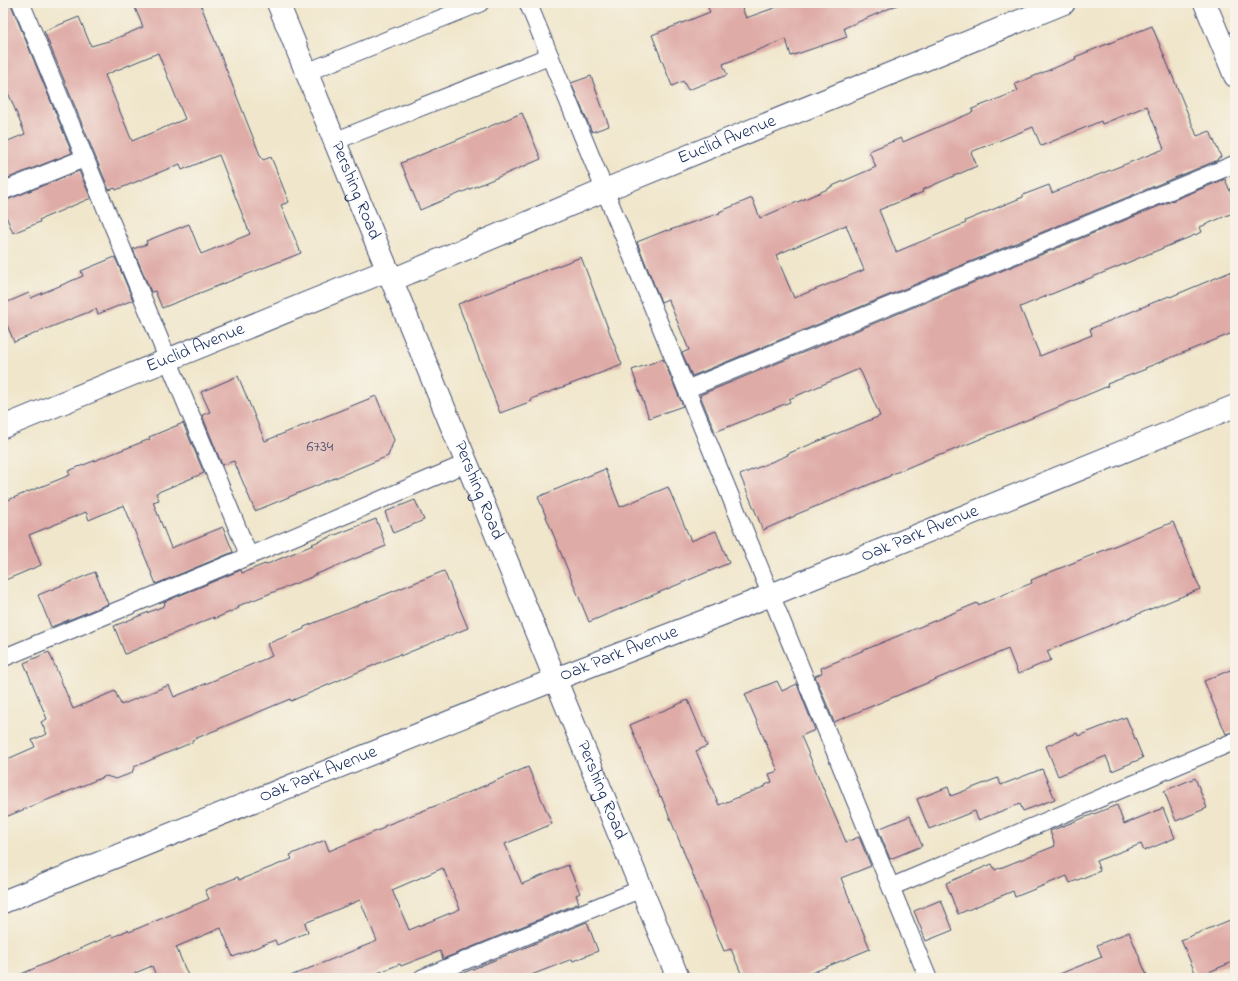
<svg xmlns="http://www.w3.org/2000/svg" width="1238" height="981" viewBox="0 0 1238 981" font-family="'Indie Flower',sans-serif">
	<rect width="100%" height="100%" fill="#f7f3e8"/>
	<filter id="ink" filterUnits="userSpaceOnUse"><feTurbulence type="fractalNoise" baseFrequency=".025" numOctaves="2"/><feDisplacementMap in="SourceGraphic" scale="8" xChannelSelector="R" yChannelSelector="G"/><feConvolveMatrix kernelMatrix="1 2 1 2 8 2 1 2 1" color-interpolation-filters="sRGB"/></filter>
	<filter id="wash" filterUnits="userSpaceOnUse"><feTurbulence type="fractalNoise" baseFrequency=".012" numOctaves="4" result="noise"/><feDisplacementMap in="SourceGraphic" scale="16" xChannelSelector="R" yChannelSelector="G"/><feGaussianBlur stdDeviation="0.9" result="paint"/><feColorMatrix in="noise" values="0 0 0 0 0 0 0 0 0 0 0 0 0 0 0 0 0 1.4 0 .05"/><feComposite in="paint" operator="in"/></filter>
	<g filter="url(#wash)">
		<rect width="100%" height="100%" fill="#f0e6cb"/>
		<g id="blocks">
			<path fill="#dfaba7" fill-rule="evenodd" d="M 3,3 L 11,3 L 12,7 L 72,153 L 3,180 L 3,143 L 25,134 L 3,80 Z
				M 133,3 L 200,3 L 260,155 L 263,160 L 271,157 L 289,202 L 281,205 L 301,253 L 162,308 L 155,291 L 151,292 L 133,249 L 147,244 L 146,241 L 189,224 L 201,254 L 250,234 L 219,155 L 182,170 L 180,164 L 116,190 L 115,188 L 109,190 L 44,31 L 79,17 L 91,46 L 112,40 L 143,27 ZM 158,53 L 185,119 L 132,141 L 105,75 Z
				M 706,3 L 740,3 L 746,18 L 788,3 L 902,3 L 844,28 L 847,37 L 791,56 L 786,39 L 723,64 L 727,75 L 688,90 L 683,81 L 672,86 L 652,35 L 710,12 Z
				M 1152,26 L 1197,136 L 1210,131 L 1221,157 L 1217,159 L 1218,160 L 692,376 L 682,353 L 689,350 L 668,299 L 661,302 L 637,242 L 667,230 L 667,231 L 720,213 L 719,212 L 752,198 L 760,218 L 830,188 L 830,187 L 876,167 L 869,151 L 901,138 L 903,142 L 973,112 L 972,109 L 1018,91 L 1015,84 L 1076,59 L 1075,57 ZM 1147,106 L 1164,149 L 1052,193 L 1049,185 L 1023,195 L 1023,197 L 965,221 L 966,223 L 896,252 L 879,210 L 923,192 L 922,190 L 977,166 L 971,152 L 1033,127 L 1041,146 L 1101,121 L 1102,124 ZM 846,225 L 864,270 L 794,298 L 776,255 Z
				M 591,76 L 609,126 L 592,132 L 571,83 Z
				M 522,113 L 541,159 L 420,210 L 401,163 Z
				M 79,171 L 91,198 L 39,220 L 40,222 L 13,233 L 3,209 L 3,201 L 7,200 Z
				M 1225,179 L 1235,203 L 1235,212 L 1200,227 L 1202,232 L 1020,307 L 1040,356 L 1092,335 L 1090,329 L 1169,296 L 1170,297 L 1235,270 L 1235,332 L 1145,368 L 1146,369 L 1107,384 L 1108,386 L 1061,406 L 941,455 L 940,454 L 890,475 L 890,476 L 795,515 L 795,516 L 763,530 L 740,475 L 788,455 L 787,454 L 880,416 L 862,374 L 859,369 L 789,399 L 790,402 L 715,432 L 700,395 Z
				M 115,257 L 133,300 L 98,314 L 96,309 L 14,342 L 3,315 L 3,304 L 29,293 L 31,298 L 83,276 L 81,271 Z
				M 581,257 L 622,365 L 531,399 L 532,401 L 500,413 L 458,304 Z
				M 663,359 L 683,406 L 649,418 L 632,370 Z
				M 238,376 L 265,441 L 376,396 L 394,440 L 388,456 L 255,511 L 234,461 L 222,465 L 202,415 L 210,412 L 201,392 Z
				M 183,423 L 204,473 L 156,493 L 159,500 L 153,502 L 171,548 L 223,527 L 233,552 L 156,584 L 124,505 L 89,520 L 86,512 L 29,535 L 41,565 L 3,581 L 3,502 L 70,475 L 68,471 L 150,439 L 149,437 Z
				M 605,469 L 620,507 L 668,487 L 691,541 L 716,531 L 729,563 L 589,622 L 538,497 Z
				M 415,500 L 424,520 L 393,533 L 385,512 Z
				M 376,519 L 386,546 L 312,576 L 312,577 L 238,606 L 239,608 L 214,619 L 214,617 L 125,654 L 114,626 L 164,606 L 165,605 L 164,602 L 241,570 L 242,573 L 265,564 L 265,565 L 313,545 L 312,544 Z
				M 1173,522 L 1200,589 L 1047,651 L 1051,660 L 1018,674 L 1008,649 L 834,722 L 815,676 L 822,673 L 821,668 L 977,603 L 978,605 L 1032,583 L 1031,580 Z
				M 444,571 L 468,628 L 400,656 L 400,654 L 291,701 L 290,699 L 192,740 L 193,742 L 134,767 L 132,773 L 116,779 L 106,776 L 3,818 L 3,761 L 35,747 L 32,740 L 47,734 L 41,722 L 47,719 L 24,663 L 49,652 L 73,709 L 115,691 L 121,705 L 169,685 L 174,697 L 272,656 L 267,644 L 304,629 L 304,627 Z
				M 95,572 L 108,604 L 51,627 L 38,595 Z
				M 1235,668 L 1235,731 L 1226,734 L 1204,681 Z
				M 777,681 L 782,691 L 797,684 L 815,730 L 801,736 L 846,842 L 859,837 L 871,866 L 841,878 L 870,949 L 799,978 L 743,978 L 731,949 L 724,951 L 661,796 L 660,797 L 630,725 L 688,700 L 707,746 L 696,751 L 719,805 L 766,786 L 765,785 L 772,782 L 769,774 L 778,771 L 745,694 Z
				M 1126,717 L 1143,758 L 1112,771 L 1106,756 L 1058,776 L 1046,746 L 1077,733 L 1078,736 Z
				M 528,767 L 552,824 L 505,844 L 522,884 L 568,865 L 580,893 L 576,895 L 579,903 L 443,959 L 440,951 L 401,966 L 400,964 L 365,978 L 288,978 L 288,977 L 377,941 L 360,900 L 305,923 L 308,932 L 277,945 L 275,940 L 233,957 L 221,928 L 176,947 L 189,978 L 157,978 L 152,966 L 123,978 L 12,978 L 112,935 L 113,937 L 128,930 L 129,932 L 209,899 L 205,890 L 238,877 L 239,880 L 292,859 L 290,855 L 325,840 L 329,851 L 384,828 L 384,826 L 458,797 ZM 443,868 L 460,909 L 409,930 L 392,890 Z
				M 1042,769 L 1055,799 L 1023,811 L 1020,804 L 978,820 L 975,811 L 929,829 L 917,799 L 948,787 L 951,796 L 998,778 L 1001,785 Z
				M 1195,778 L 1207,808 L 1176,821 L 1164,791 Z
				M 1117,805 L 1124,824 L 1163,808 L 1175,838 L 1144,851 L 1141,844 L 1096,861 L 1100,871 L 1070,883 L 1067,876 L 1015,897 L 1013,891 L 958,914 L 946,883 L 992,864 L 995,870 L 1055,846 L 1050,831 Z
				M 910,816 L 922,846 L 890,859 L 878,829 Z
				M 941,900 L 953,930 L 926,941 L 914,911 Z
				M 1235,918 L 1235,961 L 1197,977 L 1181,940 Z
				M 587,922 L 598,951 L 573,961 L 572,959 L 524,978 L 451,978 Z
				M 1129,932 L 1148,978 L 1052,978 L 1052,977 L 1102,957 L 1097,945 Z"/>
		</g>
	</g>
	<g filter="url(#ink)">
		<use href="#blocks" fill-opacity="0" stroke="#3b4a6e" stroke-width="1"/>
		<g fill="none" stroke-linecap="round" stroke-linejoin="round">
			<defs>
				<path id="service" d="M 21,3 L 249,556
					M 528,3 L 928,978
					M 307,72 L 480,3
					M 335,141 L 550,56
					M 3,191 L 85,158
					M 687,389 L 1235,164
					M 3,658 L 249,556 L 467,463
					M 891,887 L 1235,741
					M 422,978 L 641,889"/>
				<g id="minor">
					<path d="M 1205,3 L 1235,76"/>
					<path id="s1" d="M 392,280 L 605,190 L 1064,3"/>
					<path id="s2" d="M 3,427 L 388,270"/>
					<path id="s3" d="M 3,902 L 556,679 L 771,595 L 1235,406"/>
				</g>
				<g id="secondary">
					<path id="s4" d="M 278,3 L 678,978"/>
				</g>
			</defs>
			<use href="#service" stroke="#3b4a6e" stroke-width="19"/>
			<use href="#minor" stroke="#3b4a6e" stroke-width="24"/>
			<use href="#secondary" stroke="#3b4a6e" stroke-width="24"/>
			<use href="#service" stroke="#fff" stroke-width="17"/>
			<use href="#minor" stroke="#fff" stroke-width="22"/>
			<use href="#secondary" stroke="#fff" stroke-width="22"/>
		</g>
	</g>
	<g text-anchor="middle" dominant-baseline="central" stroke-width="3.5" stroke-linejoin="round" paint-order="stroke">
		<g font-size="16" fill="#4c4e70">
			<text x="320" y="447">6734</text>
		</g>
		<g font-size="18" fill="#1b2f5e" stroke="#f7f3e8">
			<text stroke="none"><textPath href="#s1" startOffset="363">Euclid Avenue</textPath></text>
			<text stroke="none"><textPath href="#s4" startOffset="203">Pershing Road</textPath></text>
			<text stroke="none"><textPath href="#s2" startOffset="208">Euclid Avenue</textPath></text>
			<text stroke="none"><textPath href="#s4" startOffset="527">Pershing Road</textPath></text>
			<text stroke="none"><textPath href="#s3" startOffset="988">Oak Park Avenue</textPath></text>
			<text stroke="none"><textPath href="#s3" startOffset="664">Oak Park Avenue</textPath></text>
			<text stroke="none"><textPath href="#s3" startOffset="340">Oak Park Avenue</textPath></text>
			<text stroke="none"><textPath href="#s4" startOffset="851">Pershing Road</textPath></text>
		</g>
	</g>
	<rect width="1238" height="981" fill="none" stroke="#f7f3e8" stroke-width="16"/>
</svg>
